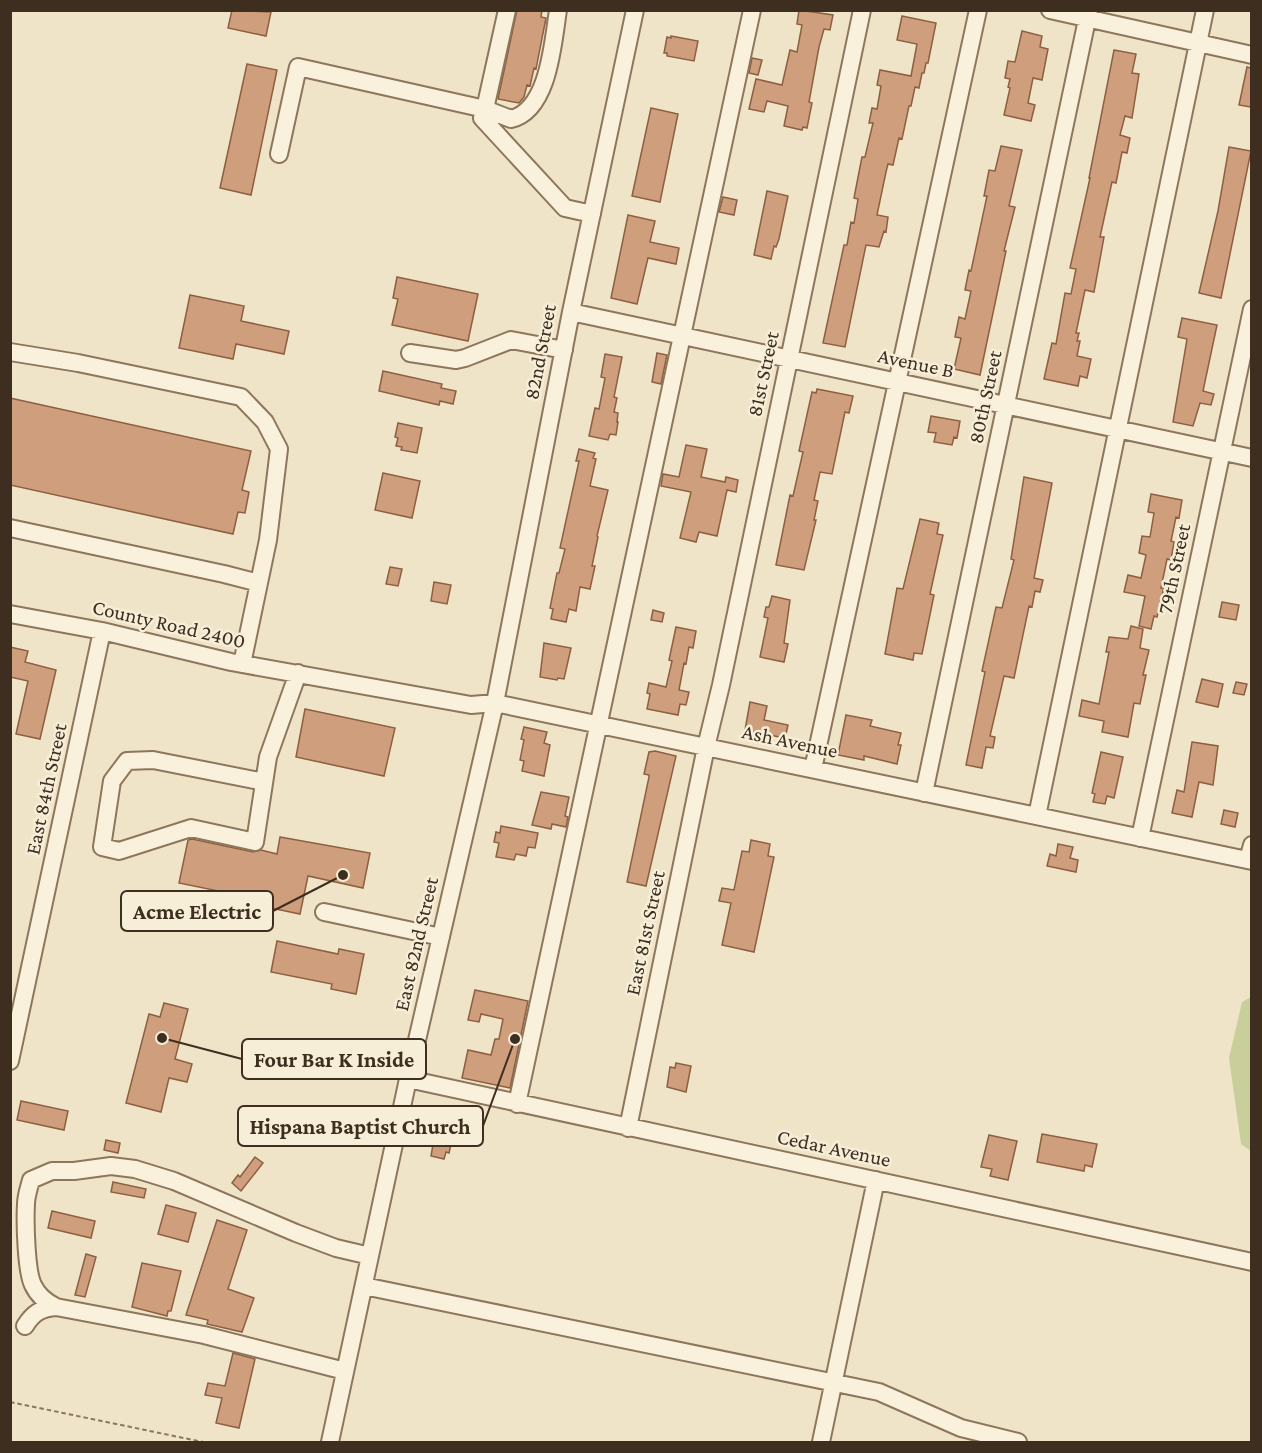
<svg xmlns="http://www.w3.org/2000/svg" width="1262" height="1453" viewBox="0 0 1262 1453" font-family="'Crimson Pro',serif">
	<rect width="100%" height="100%" fill="#f0e4c8"/>
	<path fill="#c9cf9b" d="M 1251,997 L 1251,1151 L 1241,1144 L 1229,1058 L 1242,1002 Z"/>
	<path fill="#cf9f7d" stroke="#8d5f41" stroke-width="1.5" d="M 232,10 L 271,12 L 266,36 L 228,28 Z
		M 517,10 L 542,10 L 541,17 L 546,18 L 536,69 L 534,68 L 530,86 L 527,85 L 524,97 L 519,103 L 498,99 Z
		M 799,10 L 833,15 L 830,30 L 824,29 L 819,47 L 809,102 L 812,103 L 807,128 L 803,127 L 802,130 L 784,126 L 788,106 L 767,101 L 764,112 L 749,109 L 756,79 L 782,85 L 790,50 L 797,52 L 802,25 L 797,24 Z
		M 902,16 L 936,23 L 928,63 L 926,63 L 924,73 L 922,73 L 919,88 L 915,87 L 911,106 L 909,106 L 902,139 L 899,138 L 893,165 L 888,164 L 886,172 L 877,215 L 888,217 L 886,232 L 884,231 L 879,247 L 866,245 L 845,347 L 823,343 L 844,245 L 847,245 L 851,222 L 854,223 L 858,199 L 854,198 L 860,167 L 862,157 L 865,157 L 873,123 L 869,123 L 872,108 L 877,109 L 881,86 L 877,85 L 880,70 L 911,76 L 917,44 L 897,40 Z
		M 1022,31 L 1042,36 L 1040,47 L 1048,49 L 1042,80 L 1033,78 L 1028,103 L 1035,105 L 1031,121 L 1004,115 L 1010,88 L 1008,87 L 1010,79 L 1005,78 L 1008,61 L 1015,62 Z
		M 671,36 L 698,41 L 694,61 L 667,56 L 667,53 L 664,53 L 667,37 L 671,38 Z
		M 1114,50 L 1136,54 L 1132,73 L 1139,74 L 1132,118 L 1125,116 L 1120,135 L 1130,138 L 1127,153 L 1122,152 L 1116,183 L 1112,182 L 1100,237 L 1104,237 L 1094,292 L 1085,290 L 1076,333 L 1079,333 L 1077,341 L 1080,341 L 1077,356 L 1091,359 L 1087,378 L 1080,376 L 1078,386 L 1044,379 L 1052,343 L 1056,344 L 1065,293 L 1071,294 L 1076,269 L 1070,268 L 1090,178 L 1089,178 Z
		M 752,58 L 762,60 L 758,75 L 749,73 Z
		M 247,64 L 277,70 L 251,195 L 220,188 Z
		M 1247,67 L 1251,68 L 1251,107 L 1239,105 Z
		M 651,108 L 678,114 L 660,202 L 632,196 Z
		M 1001,146 L 1022,150 L 1009,206 L 1015,207 L 1004,251 L 1006,251 L 980,375 L 954,369 L 961,338 L 955,337 L 959,317 L 965,319 L 971,291 L 965,290 L 969,270 L 971,271 L 987,196 L 984,196 L 989,170 L 995,171 Z
		M 1229,147 L 1251,151 L 1221,298 L 1199,293 L 1218,211 Z
		M 767,191 L 788,196 L 779,239 L 776,247 L 774,246 L 771,259 L 754,255 Z
		M 723,197 L 737,200 L 734,215 L 719,212 Z
		M 628,215 L 655,221 L 650,242 L 679,248 L 676,264 L 648,258 L 637,304 L 611,298 Z
		M 397,277 L 478,294 L 468,341 L 392,325 L 398,299 L 393,298 Z
		M 190,295 L 244,306 L 241,321 L 289,331 L 284,354 L 236,344 L 233,359 L 179,348 Z
		M 1182,318 L 1217,325 L 1203,391 L 1214,394 L 1211,405 L 1200,403 L 1193,426 L 1173,422 L 1187,339 L 1178,337 Z
		M 657,353 L 667,355 L 661,384 L 652,382 Z
		M 605,354 L 622,357 L 614,397 L 617,398 L 614,412 L 618,413 L 617,422 L 618,422 L 616,435 L 610,434 L 608,440 L 589,436 L 595,408 L 599,409 L 605,378 L 601,377 Z
		M 383,371 L 442,384 L 441,388 L 456,391 L 453,404 L 440,401 L 439,405 L 379,391 Z
		M 817,389 L 853,396 L 849,413 L 845,412 L 832,474 L 820,472 L 814,500 L 818,501 L 814,520 L 816,520 L 804,570 L 776,565 L 790,495 L 793,496 L 803,452 L 799,451 L 812,392 L 816,393 Z
		M 10,398 L 251,451 L 242,490 L 249,492 L 245,513 L 238,512 L 233,534 L 10,485 Z
		M 931,416 L 960,421 L 957,438 L 954,437 L 952,445 L 934,442 L 936,433 L 928,432 Z
		M 398,423 L 422,428 L 417,453 L 401,450 L 402,447 L 396,446 L 398,438 L 395,437 Z
		M 686,445 L 707,449 L 701,477 L 725,482 L 726,477 L 738,480 L 736,492 L 727,490 L 717,536 L 699,532 L 696,542 L 680,538 L 691,492 L 661,486 L 663,474 L 679,477 Z
		M 579,449 L 595,453 L 593,458 L 596,459 L 590,486 L 608,490 L 597,536 L 598,537 L 592,566 L 595,566 L 590,589 L 580,587 L 576,611 L 569,609 L 566,622 L 551,619 L 553,609 L 550,608 L 557,573 L 559,573 L 565,549 L 560,548 L 579,461 L 576,461 Z
		M 383,473 L 420,481 L 412,518 L 375,510 Z
		M 1024,477 L 1052,483 L 1034,578 L 1043,580 L 1040,592 L 1035,591 L 1032,607 L 1029,606 L 1014,678 L 1004,676 L 990,736 L 995,737 L 993,748 L 986,747 L 982,768 L 966,765 L 985,672 L 982,671 L 996,607 L 1002,608 L 1014,560 L 1011,559 Z
		M 1151,494 L 1182,500 L 1179,518 L 1176,517 L 1171,541 L 1174,542 L 1171,560 L 1167,559 L 1161,588 L 1164,588 L 1161,599 L 1157,617 L 1154,616 L 1151,629 L 1139,626 L 1145,596 L 1124,592 L 1128,575 L 1141,578 L 1146,555 L 1139,553 L 1142,536 L 1150,537 L 1154,513 L 1148,512 Z
		M 920,519 L 939,523 L 937,534 L 943,535 L 930,594 L 934,595 L 922,654 L 914,653 L 913,660 L 885,654 L 897,588 L 903,589 Z
		M 390,567 L 402,569 L 398,586 L 386,584 Z
		M 434,582 L 451,585 L 447,604 L 431,601 Z
		M 772,596 L 790,600 L 784,643 L 788,644 L 784,662 L 760,657 L 768,618 L 764,617 L 766,607 L 769,607 Z
		M 1222,602 L 1239,605 L 1236,620 L 1219,617 Z
		M 653,610 L 664,613 L 662,622 L 651,620 Z
		M 1131,626 L 1143,629 L 1140,648 L 1149,650 L 1143,675 L 1146,675 L 1140,704 L 1134,703 L 1128,737 L 1102,732 L 1104,721 L 1079,716 L 1082,700 L 1099,704 L 1109,652 L 1106,652 L 1109,637 L 1128,639 Z
		M 676,627 L 696,631 L 693,648 L 689,647 L 686,664 L 684,663 L 679,690 L 689,692 L 686,705 L 680,704 L 678,715 L 647,709 L 650,694 L 647,693 L 649,683 L 666,687 L 672,661 L 669,660 Z
		M 544,643 L 571,648 L 564,679 L 558,678 L 557,680 L 540,677 Z
		M 10,647 L 28,651 L 25,662 L 56,670 L 40,739 L 16,734 L 28,681 L 10,677 Z
		M 1202,679 L 1223,684 L 1218,707 L 1196,702 Z
		M 1236,682 L 1247,684 L 1244,695 L 1233,693 Z
		M 750,702 L 767,706 L 764,720 L 788,725 L 785,738 L 745,730 Z
		M 305,709 L 395,728 L 384,776 L 296,757 Z
		M 846,715 L 872,720 L 870,726 L 901,733 L 898,745 L 901,745 L 897,764 L 864,756 L 864,760 L 838,755 Z
		M 524,727 L 547,732 L 544,743 L 550,745 L 544,776 L 522,771 L 524,761 L 520,760 L 524,740 L 521,739 Z
		M 1192,742 L 1218,746 L 1213,785 L 1199,782 L 1192,817 L 1172,813 L 1177,790 L 1184,792 Z
		M 655,751 L 676,756 L 646,886 L 627,882 L 649,777 L 649,775 L 644,774 L 649,752 Z
		M 1101,752 L 1123,757 L 1114,798 L 1107,796 L 1105,804 L 1093,802 L 1095,794 L 1092,793 Z
		M 541,792 L 569,797 L 565,816 L 568,817 L 566,827 L 552,824 L 551,829 L 532,825 Z
		M 1224,810 L 1238,813 L 1235,827 L 1221,824 Z
		M 501,826 L 538,833 L 535,848 L 528,847 L 526,856 L 516,854 L 514,860 L 496,857 L 499,843 L 494,842 L 496,832 L 500,833 Z
		M 280,837 L 370,853 L 363,888 L 308,876 L 300,914 L 266,907 L 267,901 L 179,883 L 188,840 L 192,839 L 253,852 L 261,850 L 277,854 Z
		M 751,840 L 770,844 L 768,856 L 774,857 L 754,952 L 722,945 L 731,903 L 719,901 L 722,888 L 734,890 L 742,851 L 749,852 Z
		M 1058,844 L 1073,847 L 1070,858 L 1078,860 L 1076,872 L 1047,866 L 1050,854 L 1056,856 Z
		M 277,941 L 338,954 L 339,949 L 364,954 L 356,994 L 331,989 L 332,984 L 271,972 Z
		M 475,990 L 528,1001 L 510,1088 L 462,1078 L 468,1050 L 491,1055 L 495,1039 L 499,1039 L 503,1019 L 481,1014 L 479,1022 L 468,1020 Z
		M 164,1003 L 188,1009 L 175,1059 L 192,1064 L 187,1082 L 169,1078 L 161,1112 L 126,1103 L 149,1014 L 160,1017 Z
		M 676,1063 L 691,1066 L 686,1092 L 667,1087 L 670,1067 L 675,1068 Z
		M 21,1101 L 68,1111 L 64,1130 L 17,1120 Z
		M 439,1110 L 458,1114 L 449,1153 L 446,1152 L 444,1159 L 431,1156 Z
		M 1042,1134 L 1097,1144 L 1092,1167 L 1085,1165 L 1084,1171 L 1037,1162 Z
		M 989,1135 L 1017,1141 L 1008,1180 L 990,1176 L 992,1169 L 981,1167 Z
		M 106,1140 L 120,1143 L 118,1153 L 104,1150 Z
		M 255,1157 L 263,1163 L 241,1191 L 232,1183 L 238,1175 L 240,1177 Z
		M 113,1182 L 146,1189 L 144,1198 L 111,1192 Z
		M 166,1205 L 196,1213 L 188,1242 L 158,1234 Z
		M 52,1211 L 95,1221 L 91,1238 L 48,1228 Z
		M 217,1220 L 247,1230 L 228,1289 L 254,1298 L 242,1332 L 207,1324 L 208,1320 L 186,1315 Z
		M 86,1254 L 96,1257 L 85,1297 L 75,1295 Z
		M 142,1263 L 181,1271 L 171,1311 L 168,1311 L 167,1316 L 132,1307 Z
		M 233,1353 L 255,1359 L 239,1428 L 216,1423 L 222,1398 L 205,1395 L 208,1383 L 225,1386 Z"/>
	<g fill="none" stroke-linecap="round" stroke-linejoin="round">
		<defs>
			<path id="minor" d="M 507,10 L 485,109 L 511,119 C 549,110 553,42 558,10
				M 1050,10 L 1252,55
				M 279,154 L 298,67 L 485,109 L 482,118 L 565,208 L 592,214
				M 571,312 L 1252,458
				M 10,352 L 78,363 L 241,397 L 265,422 L 279,449 L 268,540 L 242,664
				M 410,353 L 456,360 L 465,358 L 511,340 L 564,350
				M 10,528 L 224,574 L 259,583
				M 10,614 L 102,631 L 231,662 L 471,705 L 495,703 L 1252,861
				M 813,769 L 978,10
				M 264,782 L 153,760 L 127,761 L 112,781 L 102,847 L 119,851 L 191,828 L 255,842 L 268,757 L 298,673
				M 924,793 L 1089,10
				M 1037,816 L 1205,10
				M 1140,838 L 1252,309
				M 1248,860 L 1252,845
				M 324,912 L 441,937
				M 10,1061 L 102,631
				M 408,1079 L 1252,1262
				M 517,1104 L 752,10
				M 628,1128 L 706,747 L 721,685 L 862,10
				M 364,1286 L 879,1392 L 961,1428 L 1018,1442
				M 25,1326 C 33,1313 41,1308 56,1307
				M 345,1371 L 204,1335 L 56,1307 C 46,1302 38,1296 33,1285 C 26,1271 25,1221 26,1204 C 26,1196 29,1188 31,1180 L 52,1171 L 74,1171 L 111,1166 L 135,1169 L 174,1181 L 296,1233 L 336,1248 L 370,1256
				M 330,1442 L 408,1079 L 495,703 L 571,312 L 635,10
				M 821,1442 L 876,1180"/>
		</defs>
		<use href="#minor" stroke="#8d765c" stroke-width="20"/>
		<path stroke="#8d765c" stroke-width="2" stroke-dasharray="4.5 3" stroke-linecap="butt" d="M 10,1402 L 203,1442"/>
		<use href="#minor" stroke="#faf1dc" stroke-width="16"/>
	</g>
	<g text-anchor="middle" dominant-baseline="central" stroke-width="5" stroke-linejoin="round" paint-order="stroke">
		<g font-size="21" fill="#3d2e20" stroke="#f7eed8">
			<text transform="translate(540 352) rotate(-79)">82nd Street</text>
			<text transform="translate(916 363) rotate(12)">Avenue B</text>
			<text transform="translate(763 374) rotate(-78)">81st Street</text>
			<text transform="translate(985 397) rotate(-78)">80th Street</text>
			<text transform="translate(1174 569) rotate(-78)">79th Street</text>
			<text transform="translate(169 624) rotate(13)">County Road 2400</text>
			<text transform="translate(790 741) rotate(12)">Ash Avenue</text>
			<text transform="translate(46 789) rotate(-78)">East 84th Street</text>
			<text transform="translate(645 933) rotate(-78)">East 81st Street</text>
			<text transform="translate(416 944) rotate(-77)">East 82nd Street</text>
			<text transform="translate(834 1148) rotate(12)">Cedar Avenue</text>
		</g>
	</g>
	<path fill="none" stroke="#3d2e20" stroke-width="2" d="M343 875L273 911M162 1038L242 1059M515 1039L483 1126"/>
	<g fill="#3d2e20" stroke="#f7eed8" stroke-width="2">
		<circle cx="343" cy="875" r="6"/>
		<circle cx="162" cy="1038" r="6"/>
		<circle cx="515" cy="1039" r="6"/>
	</g>
	<g fill="#f7eed8" stroke="#3d2e20" stroke-width="2">
		<rect x="121" y="891" width="152" height="40" rx="6"/>
		<rect x="242" y="1039" width="184" height="40" rx="6"/>
		<rect x="238" y="1106" width="245" height="40" rx="6"/>
	</g>
	<g font-size="22" text-anchor="middle" font-weight="bold" fill="#3d2e20">
		<text x="197" y="919">Acme Electric</text>
		<text x="334" y="1067">Four Bar K Inside</text>
		<text x="360" y="1134">Hispana Baptist Church</text>
	</g>
	<rect width="1262" height="1453" fill="none" stroke="#3d2e20" stroke-width="24"/>
</svg>
